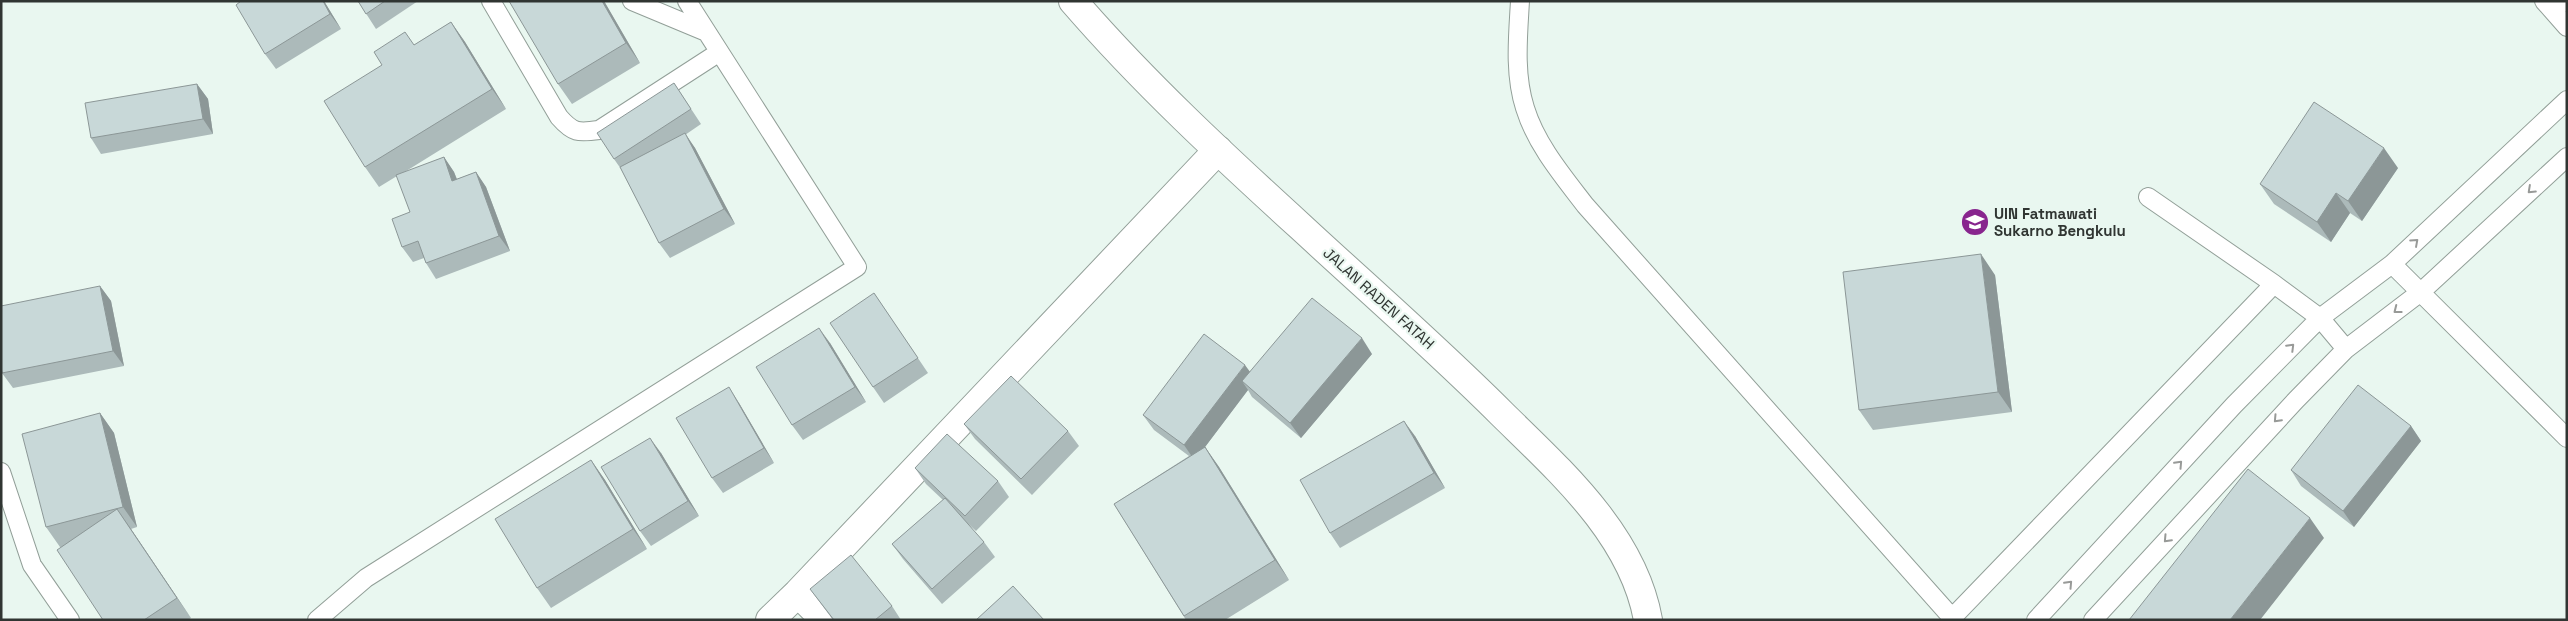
<svg xmlns="http://www.w3.org/2000/svg" width="2568" height="621" viewBox="0 0 2568 621" font-family="'Space Grotesk',sans-serif">
	<rect width="100%" height="100%" fill="#e9f7f0"/>
	<g fill="none" stroke-linecap="round" stroke-linejoin="round">
		<defs>
			<path id="service" d="M 491,1 L 559,117 C 573,133 578,133 599,130 L 718,53
				M 632,1 L 704,31
				M 1520,1 C 1518,36 1514,74 1525,108 C 1536,144 1562,175 1585,205 L 1954,620
				M 2544,1 L 2567,27
				M 2553,11 L 2564,1
				M 2148,197 L 2274,284
				M 2392,264 L 2567,438
				M 1,472 L 32,565 L 70,620
				M 1952,618 L 2274,284 L 2320,318 L 2346,349
				M 317,620 L 366,578 L 857,267 L 687,1
				M 2036,620 L 2234,405 L 2320,318 L 2392,264 L 2567,100
				M 2093,620 L 2296,400 L 2346,349 L 2422,291 L 2567,157"/>
			<path id="minor" d="M 798,593 L 825,620
				M 770,620 L 798,593 L 1218,150"/>
			<path id="trunk" d="M 1073,1 C 1143,82 1222,155 1301,227 C 1368,289 1437,349 1502,414 C 1560,471 1633,535 1648,620"/>
		</defs>
		<use href="#service" stroke="#929f98" stroke-width="20"/>
		<use href="#minor" stroke="#929f98" stroke-width="30"/>
		<use href="#trunk" stroke="#929f98" stroke-width="30"/>
		<use href="#service" stroke="#fff" stroke-width="18"/>
		<use href="#minor" stroke="#fff" stroke-width="28"/>
		<use href="#trunk" stroke="#fff" stroke-width="28"/>
	</g>
	<path fill="#acbaba" d="M 324,1 L 341,29 L 276,69 L 265,54 Z
		M 358,1 L 418,1 L 376,29 Z
		M 604,1 L 640,63 L 572,104 L 558,84 Z
		M 451,22 L 465,42 L 506,109 L 403,173 L 444,157 L 454,172 L 457,179 L 476,172 L 486,187 L 510,251 L 436,279 L 426,263 L 424,258 L 413,262 L 402,247 L 410,212 L 397,176 L 379,187 L 365,167 L 414,45 Z
		M 674,83 L 701,124 L 685,135 L 695,148 L 735,224 L 670,258 L 659,243 L 621,169 L 614,159 Z
		M 197,84 L 208,99 L 213,134 L 101,154 L 91,138 Z
		M 2398,168 L 2362,221 L 2350,213 L 2331,242 L 2274,204 L 2260,184 Z
		M 1995,275 L 2012,412 L 1873,430 L 1859,410 Z
		M 100,286 L 111,301 L 124,366 L 13,388 L 2,373 Z
		M 874,293 L 928,373 L 884,403 L 873,387 Z
		M 830,343 L 866,402 L 803,440 L 792,425 Z
		M 1372,354 L 1301,438 L 1252,397 L 1248,390 L 1205,447 L 1219,467 L 1289,580 L 1225,620 L 1186,620 L 1114,504 L 1189,456 L 1154,430 L 1143,415 L 1250,371 Z
		M 739,403 L 774,463 L 723,493 L 712,478 Z
		M 100,413 L 114,433 L 137,527 L 131,529 L 191,618 L 188,620 L 103,620 L 61,547 L 60,547 L 46,527 Z
		M 964,424 L 1068,431 L 1079,446 L 1032,495 L 975,439 Z
		M 2411,426 L 2421,441 L 2354,527 L 2301,486 L 2291,470 Z
		M 1415,436 L 1445,488 L 1340,548 L 1330,533 Z
		M 661,453 L 699,516 L 651,546 L 640,531 Z
		M 591,460 L 605,480 L 647,549 L 551,608 L 537,588 Z
		M 915,468 L 998,481 L 1009,497 L 976,531 L 964,520 L 984,542 L 995,557 L 942,604 L 903,559 L 892,544 L 943,500 L 926,484 Z
		M 810,589 L 892,606 L 901,620 L 833,620 Z"/>
	<path fill="#8c9797" d="M 323,1 L 324,1 L 341,29 L 330,14 Z
		M 602,1 L 604,1 L 640,63 L 626,43 Z
		M 451,22 L 465,42 L 506,109 L 492,89 Z
		M 197,84 L 208,99 L 213,134 L 203,119 Z
		M 685,133 L 695,148 L 735,224 L 724,209 Z
		M 2384,148 L 2398,168 L 2362,221 L 2348,201 Z
		M 444,157 L 454,172 L 463,196 L 452,181 Z
		M 476,172 L 486,187 L 510,251 L 499,236 Z
		M 2336,193 L 2350,213 L 2331,242 L 2317,222 Z
		M 1981,254 L 1995,275 L 2012,412 L 1998,392 Z
		M 100,286 L 111,301 L 124,366 L 113,351 Z
		M 819,328 L 830,343 L 866,402 L 855,387 Z
		M 1362,338 L 1372,354 L 1301,438 L 1290,423 Z
		M 1245,365 L 1256,380 L 1242,381 L 1248,390 L 1205,447 L 1219,467 L 1289,580 L 1275,560 L 1195,461 L 1184,445 Z
		M 729,387 L 739,403 L 774,463 L 764,448 Z
		M 100,413 L 114,433 L 137,527 L 123,507 Z
		M 1404,421 L 1415,436 L 1445,488 L 1434,473 Z
		M 2411,426 L 2421,441 L 2354,527 L 2343,511 Z
		M 650,438 L 661,453 L 699,516 L 688,501 Z
		M 591,460 L 605,480 L 647,549 L 633,529 Z
		M 117,509 L 131,529 L 191,618 L 177,598 Z
		M 2310,518 L 2324,538 L 2260,620 L 2230,620 Z"/>
	<path fill="#c8d8d8" stroke="#8c9797" d="M 241,1 L 323,1 L 330,14 L 265,54 L 236,5 Z
		M 358,1 L 385,1 L 366,14 Z
		M 509,1 L 602,1 L 626,43 L 558,84 Z
		M 451,22 L 492,89 L 365,167 L 324,101 L 382,65 L 374,52 L 405,32 L 414,45 Z
		M 674,83 L 691,109 L 614,159 L 597,133 Z
		M 197,84 L 203,119 L 91,138 L 85,103 Z
		M 2314,102 L 2384,148 L 2348,201 L 2336,193 L 2317,222 L 2260,184 Z
		M 685,133 L 724,209 L 659,243 L 620,167 Z
		M 444,157 L 452,181 L 476,172 L 499,236 L 426,263 L 418,241 L 402,247 L 392,219 L 410,212 L 396,175 Z
		M 1981,254 L 1998,392 L 1859,410 L 1843,272 Z
		M 100,286 L 113,351 L 2,373 L 1,367 L 1,306 Z
		M 874,293 L 918,358 L 873,387 L 830,323 Z
		M 1312,298 L 1362,338 L 1290,423 L 1242,381 Z
		M 819,328 L 855,387 L 792,425 L 756,367 Z
		M 1204,334 L 1245,365 L 1184,445 L 1143,415 Z
		M 1011,376 L 1068,431 L 1021,479 L 964,424 Z
		M 2358,385 L 2411,426 L 2343,511 L 2291,470 Z
		M 729,387 L 764,448 L 712,478 L 676,418 Z
		M 100,413 L 123,507 L 46,527 L 22,434 Z
		M 1404,421 L 1434,473 L 1330,533 L 1300,480 Z
		M 947,434 L 998,481 L 965,516 L 915,468 Z
		M 650,438 L 688,501 L 640,531 L 601,467 Z
		M 1205,447 L 1275,560 L 1184,616 L 1114,504 Z
		M 591,460 L 633,529 L 537,588 L 495,519 Z
		M 2248,469 L 2310,518 L 2230,620 L 2129,620 Z
		M 945,498 L 984,542 L 932,589 L 892,544 Z
		M 117,509 L 177,598 L 144,620 L 103,620 L 57,550 Z
		M 851,555 L 892,606 L 875,620 L 834,620 L 810,589 Z
		M 1013,586 L 1044,620 L 976,620 Z"/>
	<defs><path id="oneway-chevron" d="M-2-3.5L2.5 0L-2 3.5" fill="none" stroke-width="1.6" stroke-linecap="round" stroke-linejoin="round" transform="scale(1.25)"/></defs>
	<g stroke="#989a98">
		<use href="#oneway-chevron" transform="translate(2531 190) rotate(137)"/>
		<use href="#oneway-chevron" transform="translate(2415 242) rotate(-42)"/>
		<use href="#oneway-chevron" transform="translate(2397 310) rotate(142)"/>
		<use href="#oneway-chevron" transform="translate(2291 347) rotate(-45)"/>
		<use href="#oneway-chevron" transform="translate(2277 419) rotate(133)"/>
		<use href="#oneway-chevron" transform="translate(2179 464) rotate(-47)"/>
		<use href="#oneway-chevron" transform="translate(2167 539) rotate(133)"/>
		<use href="#oneway-chevron" transform="translate(2069 584) rotate(-47)"/>
	</g>
	<defs>
		<symbol id="university-disc" viewBox="-11 -11 22 22"><circle r="9.5" fill="#88258e" stroke="#e9f7f0"/><path d="M0-5L7-2L0 1L-7-2ZM-4 1L0 2.5L4 1V4Q0 6-4 4Z" fill="#fff"/></symbol>
	</defs>
	<g fill-rule="evenodd">
		<use href="#university-disc" x="1959" y="206" width="32" height="32"/>
	</g>
	<g text-anchor="middle" dominant-baseline="central" stroke-width="4.5" stroke-linejoin="round" paint-order="stroke">
		<g font-size="15" font-weight="bold" fill="#303532" stroke="#e9f7f0" text-anchor="start">
			<text x="1994" y="213">UIN Fatmawati<tspan x="1994" dy="17">Sukarno Bengkulu</tspan></text>
		</g>
		<g font-size="15" fill="#303532" stroke="#e9f7f0">
			<text transform="translate(1379 298) rotate(42)">JALAN RADEN FATAH</text>
		</g>
	</g>
	<rect width="2568" height="621" fill="none" stroke="#303532" stroke-width="5"/>
</svg>
